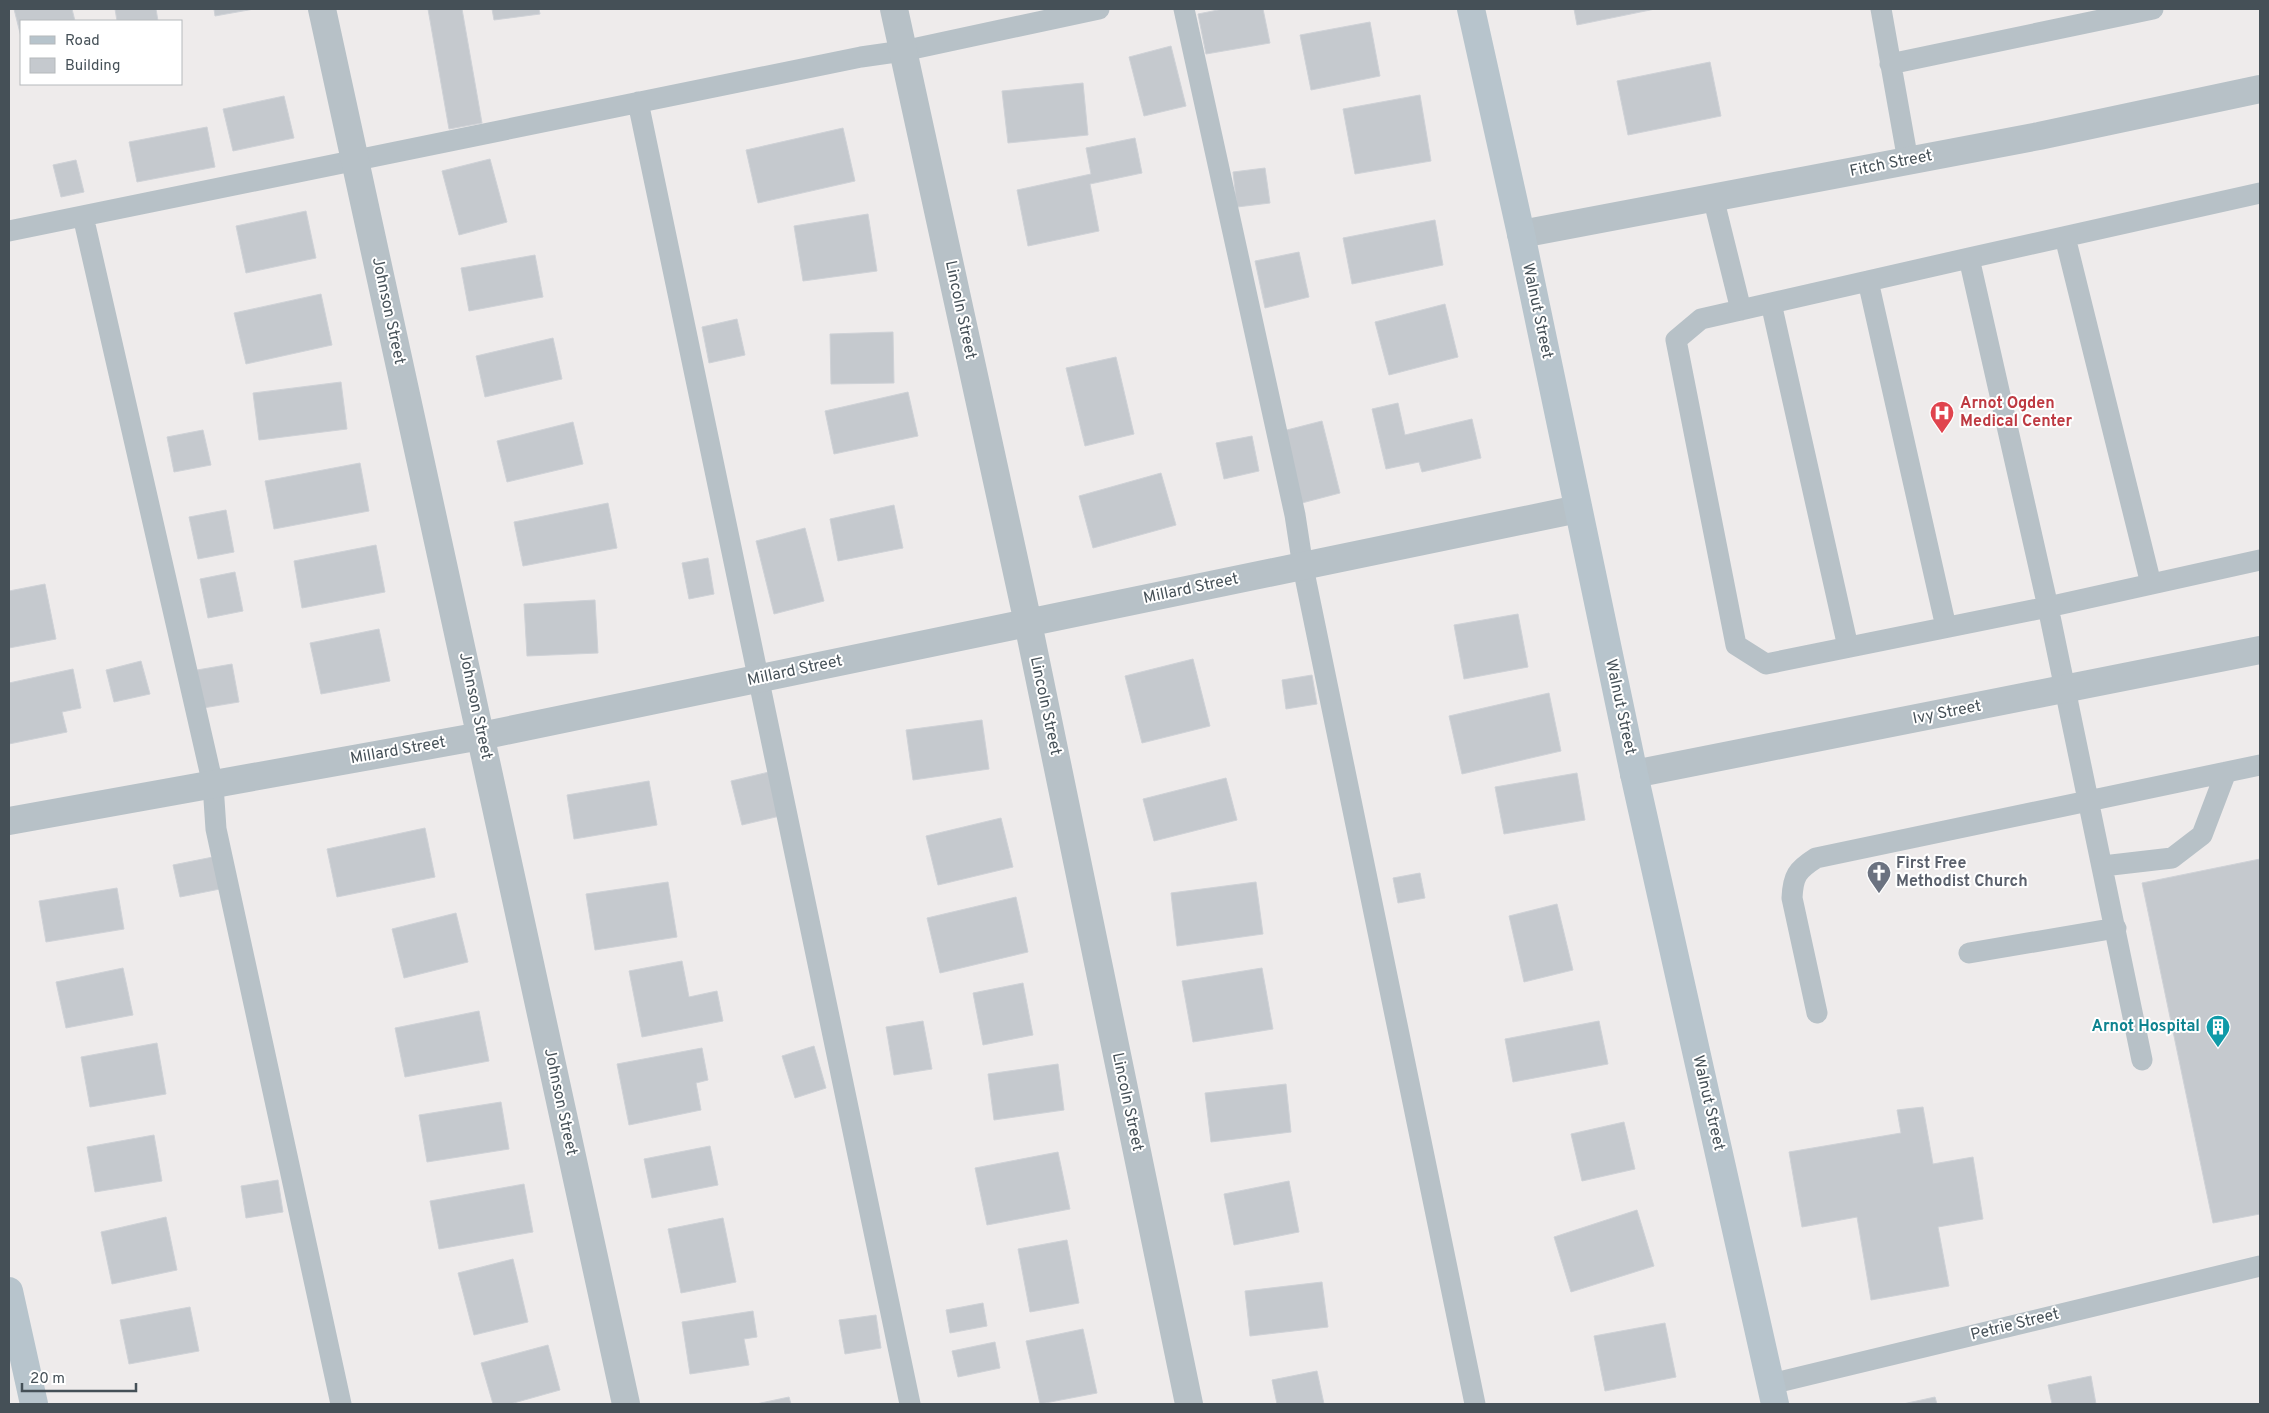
<svg xmlns="http://www.w3.org/2000/svg" width="2269" height="1413" viewBox="0 0 2269 1413" font-family="Overpass,sans-serif">
	<rect width="100%" height="100%" fill="#eeebeb"/>
	<path fill="#c5c9ce" stroke="#cfd2d7" d="M 14,9 L 72,9 L 75,21 L 21,21 L 21,37 Z
		M 115,9 L 156,9 L 158,21 L 117,21 Z
		M 214,9 L 254,9 L 215,16 Z
		M 428,9 L 462,9 L 482,123 L 449,129 Z
		M 492,9 L 539,9 L 540,14 L 494,20 Z
		M 1223,9 L 1263,9 L 1270,43 L 1206,54 L 1198,14 Z
		M 1574,9 L 1655,9 L 1577,25 Z
		M 1370,22 L 1380,76 L 1311,90 L 1300,35 Z
		M 1171,46 L 1186,106 L 1144,116 L 1129,57 Z
		M 1710,62 L 1721,116 L 1628,135 L 1617,81 Z
		M 1083,83 L 1088,135 L 1008,143 L 1002,91 Z
		M 1420,95 L 1431,161 L 1355,174 L 1343,109 Z
		M 284,96 L 294,138 L 233,151 L 223,109 Z
		M 207,127 L 215,167 L 137,182 L 129,142 Z
		M 843,128 L 855,181 L 758,203 L 746,150 Z
		M 1135,138 L 1142,173 L 1090,184 L 1099,231 L 1028,246 L 1017,190 L 1091,174 L 1086,148 Z
		M 490,159 L 507,222 L 459,235 L 442,171 Z
		M 76,160 L 84,192 L 61,197 L 53,165 Z
		M 1265,168 L 1270,203 L 1237,207 L 1233,172 Z
		M 306,211 L 316,258 L 246,273 L 236,226 Z
		M 868,214 L 877,271 L 803,281 L 794,226 Z
		M 1435,220 L 1443,265 L 1352,284 L 1343,238 Z
		M 1299,252 L 1309,297 L 1265,308 L 1255,261 Z
		M 535,255 L 543,297 L 469,311 L 461,268 Z
		M 321,294 L 332,345 L 246,364 L 234,313 Z
		M 1445,304 L 1458,357 L 1389,375 L 1375,322 Z
		M 737,319 L 745,355 L 709,363 L 702,327 Z
		M 893,332 L 894,383 L 831,384 L 830,334 Z
		M 553,338 L 562,379 L 485,397 L 476,356 Z
		M 1116,357 L 1134,434 L 1085,446 L 1066,368 Z
		M 341,382 L 347,429 L 259,440 L 253,393 Z
		M 908,392 L 918,436 L 834,454 L 825,411 Z
		M 1398,403 L 1405,435 L 1472,419 L 1481,458 L 1422,472 L 1419,462 L 1386,469 L 1372,409 Z
		M 1322,421 L 1340,493 L 1298,504 L 1279,432 Z
		M 573,422 L 583,464 L 507,482 L 497,441 Z
		M 203,430 L 211,465 L 174,472 L 167,437 Z
		M 1252,436 L 1259,471 L 1224,479 L 1216,443 Z
		M 360,463 L 369,511 L 274,529 L 265,481 Z
		M 1161,473 L 1176,525 L 1093,548 L 1079,496 Z
		M 608,503 L 617,548 L 523,566 L 514,522 Z
		M 894,505 L 903,548 L 838,561 L 830,519 Z
		M 226,510 L 234,552 L 198,559 L 189,517 Z
		M 805,528 L 824,601 L 774,614 L 756,541 Z
		M 376,545 L 385,592 L 302,608 L 294,561 Z
		M 708,558 L 714,594 L 689,599 L 682,563 Z
		M 235,572 L 243,611 L 208,618 L 200,579 Z
		M 45,584 L 56,639 L 9,648 L 9,591 Z
		M 595,600 L 598,653 L 527,656 L 524,604 Z
		M 1518,614 L 1528,667 L 1464,679 L 1454,625 Z
		M 379,629 L 390,681 L 321,694 L 310,643 Z
		M 1193,659 L 1210,726 L 1142,743 L 1125,676 Z
		M 141,661 L 150,694 L 114,702 L 106,670 Z
		M 232,664 L 239,702 L 203,708 L 197,670 Z
		M 73,669 L 81,708 L 62,712 L 67,732 L 9,744 L 9,683 Z
		M 1312,675 L 1317,704 L 1286,709 L 1282,680 Z
		M 1549,693 L 1561,751 L 1462,774 L 1449,716 Z
		M 982,720 L 989,769 L 913,780 L 906,730 Z
		M 769,772 L 780,816 L 742,825 L 731,781 Z
		M 1577,773 L 1585,820 L 1504,834 L 1495,787 Z
		M 1226,778 L 1237,820 L 1154,841 L 1143,799 Z
		M 649,781 L 657,825 L 574,839 L 567,795 Z
		M 1001,818 L 1013,867 L 938,885 L 926,836 Z
		M 425,828 L 435,877 L 337,897 L 327,849 Z
		M 213,857 L 220,889 L 180,897 L 173,865 Z
		M 2260,859 L 2260,1214 L 2213,1223 L 2142,883 Z
		M 1420,873 L 1425,898 L 1398,903 L 1393,878 Z
		M 668,882 L 677,937 L 595,950 L 586,894 Z
		M 1256,882 L 1263,934 L 1177,946 L 1171,893 Z
		M 117,888 L 124,929 L 46,942 L 39,901 Z
		M 1016,897 L 1028,952 L 940,973 L 927,918 Z
		M 1557,904 L 1573,970 L 1524,982 L 1509,916 Z
		M 456,913 L 468,962 L 404,978 L 392,929 Z
		M 682,961 L 689,997 L 717,991 L 723,1021 L 642,1037 L 629,971 Z
		M 123,968 L 133,1015 L 66,1028 L 56,982 Z
		M 1262,968 L 1273,1029 L 1193,1042 L 1182,981 Z
		M 1023,983 L 1033,1035 L 983,1045 L 973,993 Z
		M 479,1011 L 489,1061 L 405,1077 L 395,1028 Z
		M 923,1021 L 932,1069 L 894,1075 L 886,1027 Z
		M 1599,1021 L 1608,1064 L 1513,1082 L 1505,1039 Z
		M 157,1043 L 166,1094 L 90,1107 L 81,1057 Z
		M 814,1046 L 826,1088 L 795,1098 L 782,1056 Z
		M 702,1048 L 708,1080 L 696,1083 L 701,1110 L 629,1125 L 617,1064 Z
		M 1058,1064 L 1064,1110 L 994,1120 L 988,1074 Z
		M 1286,1084 L 1291,1132 L 1211,1142 L 1205,1093 Z
		M 501,1102 L 509,1149 L 427,1162 L 419,1115 Z
		M 1923,1107 L 1933,1164 L 1973,1157 L 1983,1219 L 1938,1227 L 1949,1286 L 1871,1300 L 1857,1217 L 1802,1227 L 1789,1152 L 1901,1133 L 1897,1110 Z
		M 1624,1122 L 1635,1169 L 1582,1181 L 1571,1134 Z
		M 154,1135 L 162,1181 L 95,1192 L 87,1147 Z
		M 710,1146 L 718,1185 L 652,1198 L 644,1159 Z
		M 1058,1152 L 1070,1209 L 987,1225 L 975,1168 Z
		M 278,1180 L 283,1212 L 246,1218 L 241,1186 Z
		M 1289,1181 L 1299,1232 L 1234,1245 L 1224,1194 Z
		M 524,1184 L 533,1232 L 439,1249 L 430,1201 Z
		M 1637,1210 L 1654,1266 L 1571,1292 L 1554,1237 Z
		M 166,1217 L 177,1270 L 112,1284 L 101,1232 Z
		M 723,1218 L 736,1282 L 681,1293 L 668,1229 Z
		M 1067,1240 L 1079,1303 L 1030,1312 L 1018,1249 Z
		M 513,1259 L 528,1322 L 474,1335 L 458,1273 Z
		M 1322,1282 L 1328,1327 L 1250,1336 L 1245,1291 Z
		M 983,1303 L 987,1326 L 950,1333 L 946,1310 Z
		M 190,1307 L 199,1351 L 129,1364 L 120,1320 Z
		M 753,1311 L 757,1337 L 744,1339 L 749,1365 L 690,1374 L 682,1322 Z
		M 876,1315 L 881,1348 L 845,1354 L 839,1320 Z
		M 1665,1323 L 1676,1377 L 1605,1391 L 1594,1336 Z
		M 1083,1329 L 1097,1393 L 1040,1404 L 1026,1341 Z
		M 995,1342 L 1000,1368 L 958,1377 L 952,1351 Z
		M 548,1345 L 560,1390 L 510,1404 L 493,1404 L 481,1363 Z
		M 1317,1371 L 1324,1404 L 1277,1404 L 1272,1380 Z
		M 2091,1376 L 2096,1404 L 2052,1404 L 2048,1385 Z
		M 789,1397 L 791,1404 L 756,1404 Z
		M 1935,1397 L 1937,1404 L 1903,1404 Z"/>
	<g fill="none" stroke-linecap="round" stroke-linejoin="round">
		<path stroke="#b7c1c7" stroke-width="21" d="M 1184,9 L 1295,515 L 1303,567 L 1475,1404
			M 1881,9 L 1908,161
			M 1890,64 L 2153,9
			M 638,102 L 910,1404
			M 1713,197 L 1741,310
			M 83,216 L 213,785 L 216,829 L 341,1404
			M 9,231 L 861,57 L 903,51 L 1099,9
			M 2065,237 L 2151,584
			M 1969,258 L 1701,319 L 1676,340 L 1736,645 L 1766,664 L 2048,607 L 1969,258 L 2260,193
			M 1868,281 L 1946,627
			M 1771,303 L 1848,647
			M 2103,866 L 2172,858 L 2202,835 L 2226,772
			M 1969,953 L 2116,928
			M 1817,1013 L 1792,898 C 1793,876 1797,870 1816,858 L 2260,765
			M 2142,1060 L 2048,607 L 2260,560
			M 1771,1384 L 2260,1266"/>
		<path stroke="#b7c1c7" stroke-width="28" d="M 322,9 L 626,1404
			M 894,9 L 1028,623 L 1189,1404
			M 1521,234 L 2039,136 L 2260,89
			M 1634,774 L 2260,650
			M 9,821 L 481,736 L 1578,509"/>
		<path stroke="#b7c4cc" stroke-width="28" d="M 1471,9 L 1521,234 L 1634,774 L 1775,1404
			M 9,1291 L 34,1404"/>
	</g>
	<defs>
		<symbol id="hospital-pin" viewBox="-11 -11 22 30"><path d="M0 17L-7.5 6A9.5 9.5 0 1 1 7.5 6Z" fill="#e0444e" stroke="#fff"/><path d="M-5-5h3v3.5h4V-5h3V5h-3V1.5h-4V5h-3Z" fill="#fff"/></symbol>
		<symbol id="church-pin" viewBox="-11 -11 22 30"><path d="M0 17L-7.5 6A9.5 9.5 0 1 1 7.5 6Z" fill="#6b7280" stroke="#fff"/><path d="M-1.2-6h2.4v3.5h3.3v2.4h-3.3V6h-2.4V-.1h-3.3v-2.4h3.3Z" fill="#fff"/></symbol>
		<symbol id="building-pin" viewBox="-11 -11 22 30"><path d="M0 17L-7.5 6A9.5 9.5 0 1 1 7.5 6Z" fill="#0f9aa8" stroke="#fff"/><path d="M-4-6H4V6H1V3H-1V6H-4ZM-2.5-4.3h1.7v1.8h-1.7ZM.8-4.3h1.7v1.8H.8ZM-2.5-1h1.7V.8h-1.7ZM.8-1h1.7V.8H.8Z" fill="#fff"/></symbol>
	</defs>
	<g fill-rule="evenodd">
		<use href="#hospital-pin" x="1928" y="399" width="28" height="38"/>
		<use href="#church-pin" x="1865" y="859" width="28" height="38"/>
		<use href="#building-pin" x="2204" y="1013" width="28" height="38"/>
	</g>
	<g text-anchor="middle" dominant-baseline="central" stroke-width="4" stroke-linejoin="round" paint-order="stroke">
		<g font-size="16" fill="#455057" stroke="#fff">
			<text transform="translate(1891 164) rotate(-11)">Fitch Street</text>
			<text transform="translate(960 310) rotate(78)">Lincoln Street</text>
			<text transform="translate(388 311) rotate(78)">Johnson Street</text>
			<text transform="translate(1537 311) rotate(78)">Walnut Street</text>
			<text transform="translate(1191 589) rotate(-12)">Millard Street</text>
			<text transform="translate(795 671) rotate(-12)">Millard Street</text>
			<text transform="translate(475 706) rotate(78)">Johnson Street</text>
			<text transform="translate(1045 706) rotate(78)">Lincoln Street</text>
			<text transform="translate(1620 707) rotate(78)">Walnut Street</text>
			<text transform="translate(1947 713) rotate(-11)">Ivy Street</text>
			<text transform="translate(398 751) rotate(-10)">Millard Street</text>
			<text transform="translate(560 1102) rotate(78)">Johnson Street</text>
			<text transform="translate(1127 1102) rotate(78)">Lincoln Street</text>
			<text transform="translate(1708 1103) rotate(77)">Walnut Street</text>
			<text transform="translate(2015 1325) rotate(-14)">Petrie Street</text>
		</g>
		<g font-size="16" font-weight="bold" fill="#be3a42" stroke="#fff" text-anchor="start">
			<text x="1960" y="404">Arnot Ogden<tspan x="1960" dy="18">Medical Center</tspan></text>
		</g>
		<g font-size="16" font-weight="bold" fill="#5b616d" stroke="#fff" text-anchor="start">
			<text x="1896" y="864">First Free<tspan x="1896" dy="18">Methodist Church</tspan></text>
		</g>
		<g font-size="16" font-weight="bold" fill="#0d838f" stroke="#fff" text-anchor="end">
			<text x="2200" y="1027">Arnot Hospital</text>
		</g>
	</g>
	<rect width="2269" height="1413" fill="none" stroke="#455057" stroke-width="20"/>
	<rect x="20" y="20" width="162" height="65" fill="#ffffff" stroke="#b5b9bc"/>
	<rect x="30" y="36" width="25" height="8" fill="#b7c4cc" stroke="#b5b9bc"/>
	<text x="65" y="45" font-size="15" fill="#455057">Road</text>
	<rect x="30" y="58" width="25" height="15" fill="#c5c9ce" stroke="#b5b9bc"/>
	<text x="65" y="70" font-size="15" fill="#455057">Building</text>
	<path d="M22 1383v8h114v-8" fill="none" stroke="#455057" stroke-width="2.5"/>
	<text x="30" y="1383" font-size="15" fill="#455057" stroke="#ffffff" stroke-width="4" paint-order="stroke">20 m</text>
</svg>
